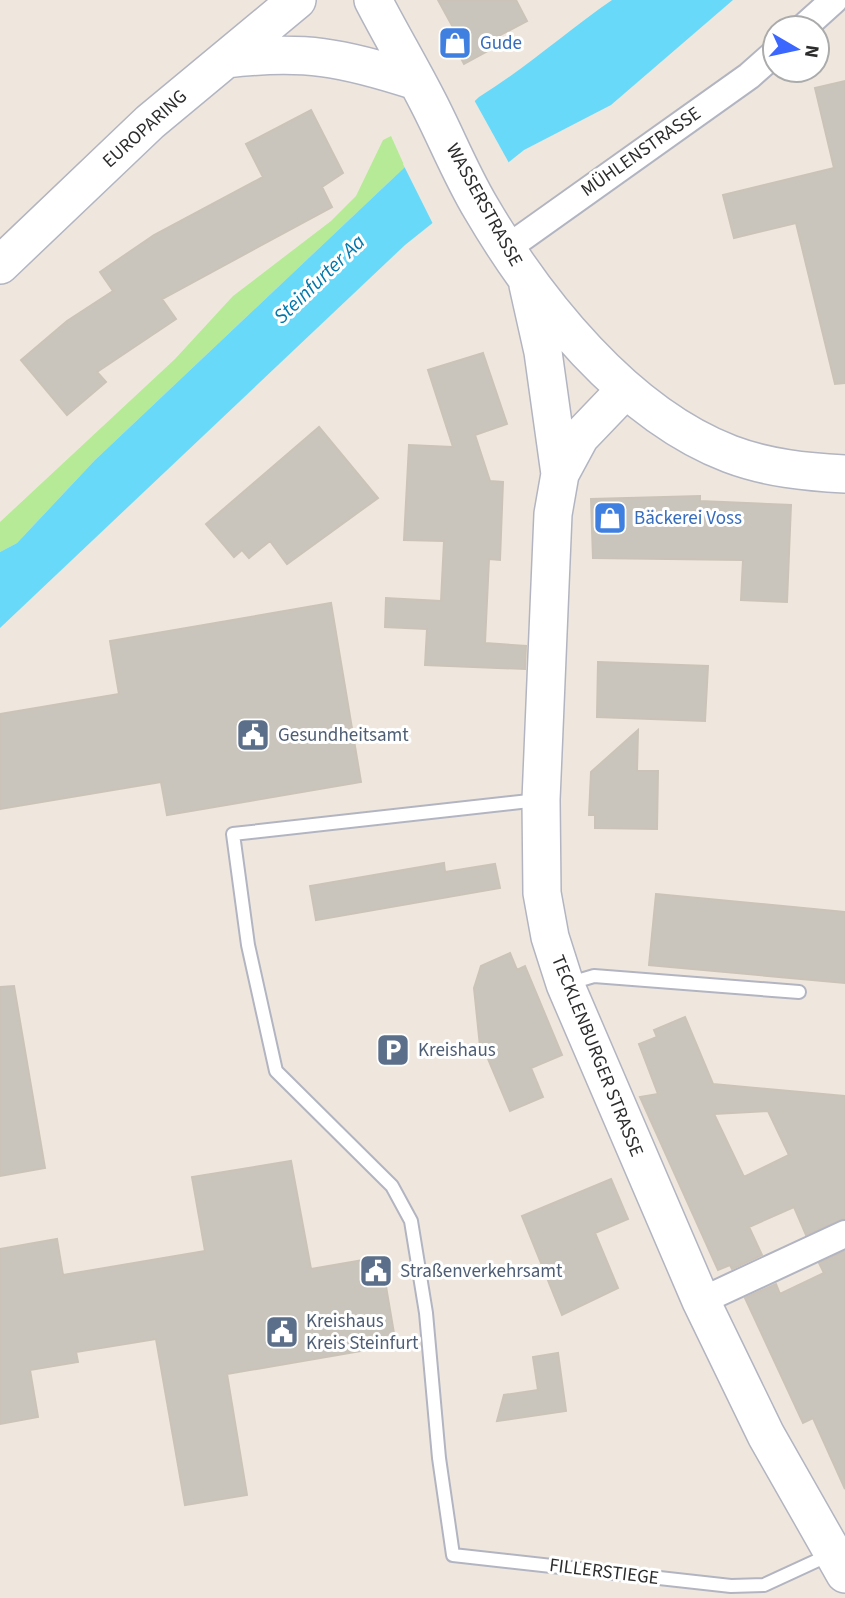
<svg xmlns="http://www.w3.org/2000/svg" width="845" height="1598" viewBox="0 0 845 1598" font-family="'Source Sans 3',sans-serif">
	<rect width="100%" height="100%" fill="#efe7de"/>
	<path fill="#b6ea96" d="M 391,136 L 405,167 L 95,460 L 17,543 L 0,552 L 0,522 L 175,359 L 233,296 L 331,221 L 356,196 L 383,140 Z"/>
	<path fill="#69d9f9" d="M 612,0 L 733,0 L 611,105 L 524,150 L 405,245 L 0,628 L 0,552 L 17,543 L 95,460 L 479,97 C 526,68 567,31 612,0 Z"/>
	<path fill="#efe7de" d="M 473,98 L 509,163 L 434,226 L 403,164 Z"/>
	<path fill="#cac5bc" stroke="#cbc3b7" stroke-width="2" fill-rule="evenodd" d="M 438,0 L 516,0 L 527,21 L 489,41 L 493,48 L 464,64 L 449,35 L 455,31 Z
		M 845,81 L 845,383 L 835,384 L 796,223 L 734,238 L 723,195 L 834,168 L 815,88 Z
		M 311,110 L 343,173 L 322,187 L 332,207 L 162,299 L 176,319 L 97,372 L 106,382 L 67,415 L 21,360 L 67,321 L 113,291 L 100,272 L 154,235 L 263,177 L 246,144 Z
		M 483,353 L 507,424 L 475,435 L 490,481 L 503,482 L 500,560 L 489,559 L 485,643 L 526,646 L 525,669 L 425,665 L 427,629 L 385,627 L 386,598 L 441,601 L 444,541 L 404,540 L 409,445 L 453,447 L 428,370 Z
		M 319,427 L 378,498 L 287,564 L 270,541 L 249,558 L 242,550 L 234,557 L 206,524 Z
		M 700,496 L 700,501 L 791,505 L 787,602 L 741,600 L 743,560 L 593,558 L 591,499 Z
		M 331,603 L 361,782 L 167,815 L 161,782 L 0,809 L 0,714 L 119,694 L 110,641 Z
		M 598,662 L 708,666 L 705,721 L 597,717 Z
		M 638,730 L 637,771 L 658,771 L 657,829 L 595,828 L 595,815 L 589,815 L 591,772 Z
		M 444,863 L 445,872 L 495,864 L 500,888 L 316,920 L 310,886 Z
		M 656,894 L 845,912 L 845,983 L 649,965 Z
		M 510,953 L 517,970 L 525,966 L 562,1055 L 531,1068 L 543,1097 L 510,1111 L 486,1054 L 481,1056 L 474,988 L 481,966 Z
		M 14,986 L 45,1168 L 0,1176 L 0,987 Z
		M 685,1017 L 713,1084 L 845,1096 L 845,1218 L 806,1235 L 794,1207 L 749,1227 L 762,1255 L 732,1269 L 730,1265 L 718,1270 L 640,1097 L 658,1094 L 639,1044 L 657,1037 L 654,1030 ZM 768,1111 L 789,1155 L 744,1177 L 714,1114 Z
		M 291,1161 L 311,1269 L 381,1257 L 396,1345 L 227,1374 L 247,1495 L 185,1505 L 156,1339 L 76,1352 L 78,1362 L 30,1370 L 38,1417 L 0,1424 L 0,1249 L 57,1239 L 63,1275 L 205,1251 L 192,1177 Z
		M 611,1179 L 628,1219 L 595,1233 L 618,1288 L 562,1315 L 522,1216 Z
		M 845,1251 L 845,1489 L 813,1418 L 803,1423 L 745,1298 L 776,1284 L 780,1294 L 824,1273 L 819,1263 Z
		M 558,1353 L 566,1411 L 497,1421 L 504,1395 L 538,1390 L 533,1357 Z"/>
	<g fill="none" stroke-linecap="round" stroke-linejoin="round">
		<defs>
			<path id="lane" d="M 538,800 L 233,834 L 248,945 L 276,1071 L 392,1186 L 411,1221 L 426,1313 L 439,1458 L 453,1555 L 731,1586 L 764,1585 L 829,1555
				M 567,984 L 594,976 L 799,992"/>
			<path id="street" d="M 803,28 L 834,0
				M 506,249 L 749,76 L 775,53
				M 701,1301 L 845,1234"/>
			<path id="secondary" d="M 373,0 C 390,33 409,65 426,98 C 445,134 460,173 481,208 C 536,302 625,414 730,454 C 767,468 806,472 845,474
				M 226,59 C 304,50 342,57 416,81
				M 0,265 L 150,122 L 297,0
				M 528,285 L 543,352 L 560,474
				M 626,389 L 580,437 L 560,474 L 553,514 L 541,800 L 542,893 L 550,937 L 565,984 L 701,1301 L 766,1435 L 845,1574"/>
		</defs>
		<use href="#lane" stroke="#b2b5c1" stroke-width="16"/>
		<use href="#street" stroke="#b2b5c1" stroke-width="30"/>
		<use href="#secondary" stroke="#b2b5c1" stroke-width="40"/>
		<use href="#lane" stroke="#fff" stroke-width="12"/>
		<use href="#street" stroke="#fff" stroke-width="26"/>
		<use href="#secondary" stroke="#fff" stroke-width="37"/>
	</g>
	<defs>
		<symbol id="shop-square" viewBox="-11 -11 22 22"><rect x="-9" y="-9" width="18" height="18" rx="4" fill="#3f7fe0" stroke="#fff"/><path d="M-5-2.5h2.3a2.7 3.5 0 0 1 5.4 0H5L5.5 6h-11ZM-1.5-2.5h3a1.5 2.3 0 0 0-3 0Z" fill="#fff"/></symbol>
		<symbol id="civic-square" viewBox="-11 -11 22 22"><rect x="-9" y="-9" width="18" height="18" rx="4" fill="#5c6f8a" stroke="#fff"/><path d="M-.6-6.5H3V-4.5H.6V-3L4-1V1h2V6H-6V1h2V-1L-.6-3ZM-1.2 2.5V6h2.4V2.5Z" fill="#fff"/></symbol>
		<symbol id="parking-square" viewBox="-11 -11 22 22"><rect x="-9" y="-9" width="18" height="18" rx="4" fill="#5c6f8a" stroke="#fff"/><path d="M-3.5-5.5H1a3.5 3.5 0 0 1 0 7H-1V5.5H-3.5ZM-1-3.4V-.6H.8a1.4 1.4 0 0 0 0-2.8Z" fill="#fff"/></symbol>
	</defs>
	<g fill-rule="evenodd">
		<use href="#shop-square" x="436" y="24" width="38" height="38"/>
		<use href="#shop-square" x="591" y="499" width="38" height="38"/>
		<use href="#civic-square" x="234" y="716" width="38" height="38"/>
		<use href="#parking-square" x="374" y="1031" width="38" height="38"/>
		<use href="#civic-square" x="357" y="1252" width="38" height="38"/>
		<use href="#civic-square" x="263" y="1313" width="38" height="38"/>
	</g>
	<g text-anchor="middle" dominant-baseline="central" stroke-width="6" stroke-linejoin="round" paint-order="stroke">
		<g font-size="19" fill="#366cbe" stroke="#fff" text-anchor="start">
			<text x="480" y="43">Gude</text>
			<text x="634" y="518">Bäckerei Voss</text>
		</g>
		<g font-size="19" fill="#2c2c2c" stroke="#fff">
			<text transform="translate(145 129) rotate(-42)">EUROPARING</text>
			<text transform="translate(641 152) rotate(-35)">MÜHLENSTRASSE</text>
			<text transform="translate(484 205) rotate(61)">WASSERSTRASSE</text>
			<text transform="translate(597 1056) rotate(68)">TECKLENBURGER STRASSE</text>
			<text transform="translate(604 1572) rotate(7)">FILLERSTIEGE</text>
		</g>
		<g font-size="19" fill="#4e5e75" stroke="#fff" text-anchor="start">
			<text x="278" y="735">Gesundheitsamt</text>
			<text x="418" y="1050">Kreishaus</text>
			<text x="400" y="1271">Straßenverkehrsamt</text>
			<text x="306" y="1321">Kreishaus<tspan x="306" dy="22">Kreis Steinfurt</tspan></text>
		</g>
		<g font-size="21" font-style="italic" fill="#0178ac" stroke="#fff">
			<text transform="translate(319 279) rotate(-44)">Steinfurter Aa</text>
		</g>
	</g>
	<g transform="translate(796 49) rotate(99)"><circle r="33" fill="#ffffff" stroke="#ababab" stroke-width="2"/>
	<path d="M0-5L12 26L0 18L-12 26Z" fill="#3b67ff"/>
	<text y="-10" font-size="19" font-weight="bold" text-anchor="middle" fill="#2c2c2c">N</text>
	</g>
</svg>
